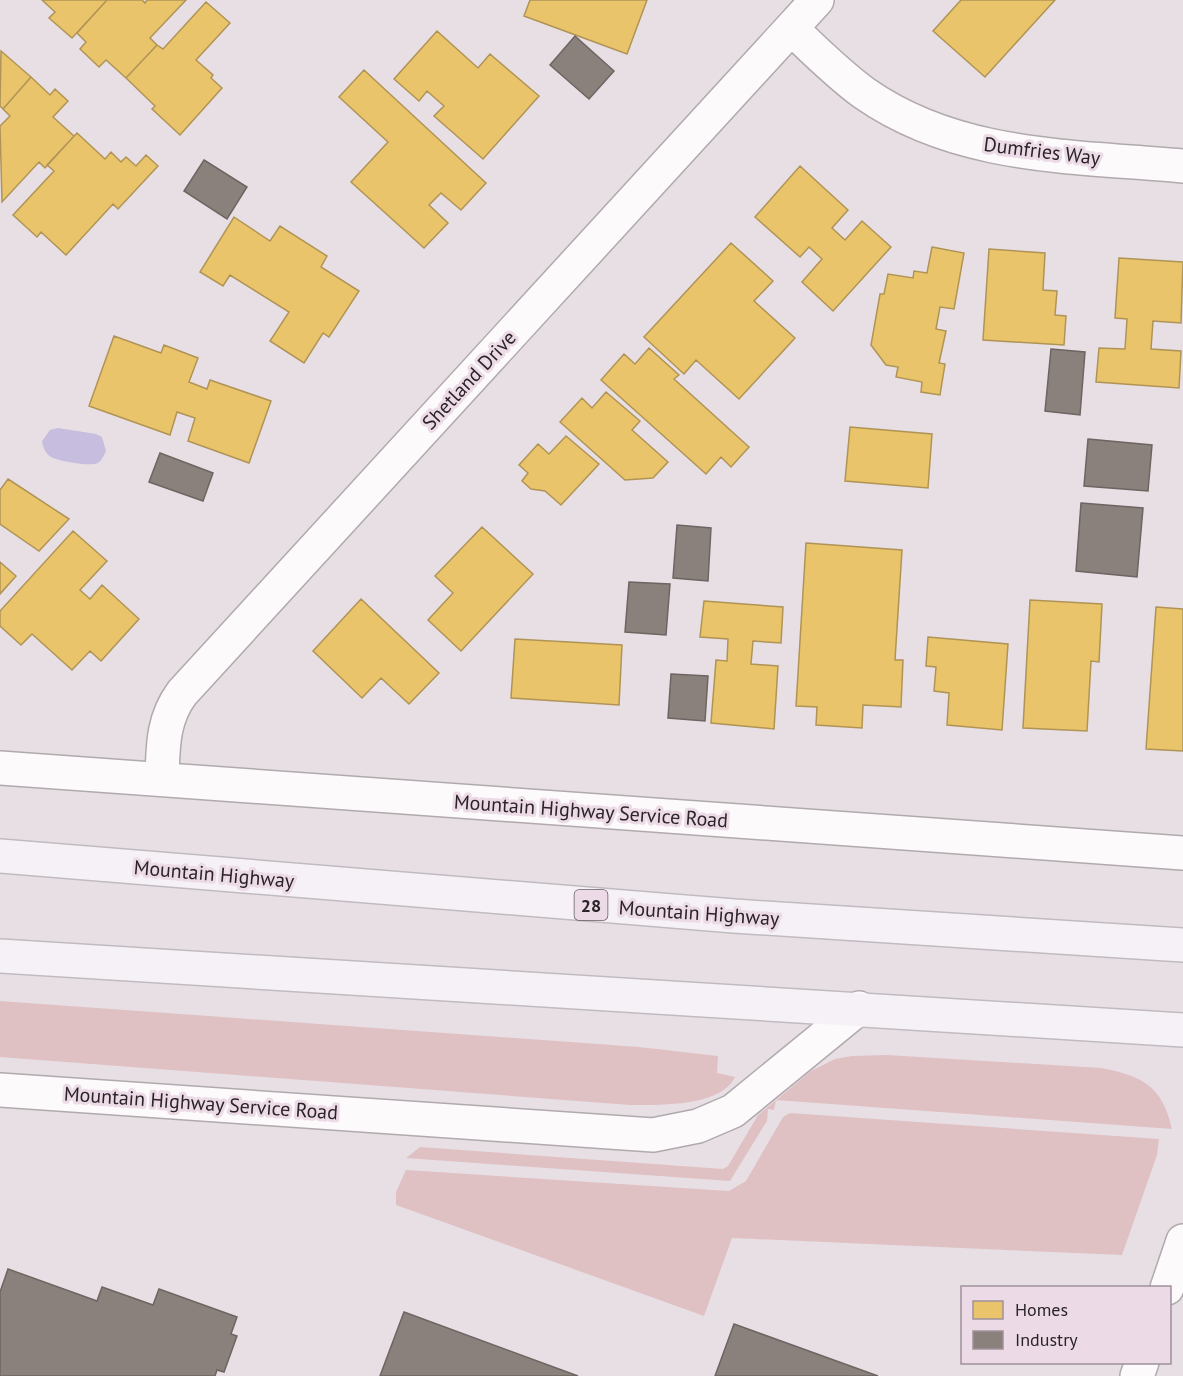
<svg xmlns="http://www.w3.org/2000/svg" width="1183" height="1376" viewBox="0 0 1183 1376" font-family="'PT Sans',sans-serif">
	<rect width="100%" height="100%" fill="#e8dfe5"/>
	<path fill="#dfc1c3" d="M 0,1001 L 639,1047 L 718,1056 L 717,1073 L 735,1077 C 721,1107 658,1105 630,1105 L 0,1057 Z
		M 887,1055 L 1101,1068 C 1142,1076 1162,1085 1172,1129 L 776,1100 L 774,1110 L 768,1109 L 767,1121 L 730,1181 L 406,1158 L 420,1147 L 723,1169 L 728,1166 L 758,1115 L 811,1071 L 835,1059 L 852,1056 Z
		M 790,1113 L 1159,1139 L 1157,1155 L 1122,1255 L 732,1238 L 704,1316 L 396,1205 L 396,1192 L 406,1170 L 729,1191 L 746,1181 L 783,1117 Z"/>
	<path fill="#c7bdde" d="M 58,428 L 96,434 L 102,437 L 106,451 C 104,455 102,460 98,463 C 91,467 58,461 51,457 C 45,453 43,447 42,441 L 50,430 Z"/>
	<path fill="#e9c46a" stroke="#b09456" stroke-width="1.5" d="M 42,0 L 107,0 L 72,38 L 49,18 L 55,12 Z
		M 107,0 L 142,0 L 145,3 L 147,0 L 186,0 L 150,38 L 157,45 L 126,78 L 106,60 L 99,67 L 80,49 L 86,42 L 77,33 Z
		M 530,0 L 647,0 L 627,54 L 524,16 Z
		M 961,0 L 1055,0 L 985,77 L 933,31 Z
		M 206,2 L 230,23 L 196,60 L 213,75 L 211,78 L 222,88 L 180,135 L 152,109 L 155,106 L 126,78 L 157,45 L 163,49 Z
		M 437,31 L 478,68 L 490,54 L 539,96 L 483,159 L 434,116 L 444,106 L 427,91 L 419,101 L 394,79 Z
		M 1,51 L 31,77 L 3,109 L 0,106 Z
		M 364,70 L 486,183 L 461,210 L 441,193 L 429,205 L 448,223 L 424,248 L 351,182 L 388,142 L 339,97 Z
		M 31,77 L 50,95 L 55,89 L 68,101 L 53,117 L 74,136 L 45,168 L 39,162 L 2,202 L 0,126 L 10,116 L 3,109 Z
		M 77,133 L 105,159 L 111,152 L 121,162 L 126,157 L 136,166 L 146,155 L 158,166 L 118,209 L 113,204 L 66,255 L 41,232 L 37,237 L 13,215 L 54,171 L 47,165 Z
		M 800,166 L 848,210 L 832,228 L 845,240 L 862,221 L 891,247 L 833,311 L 802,282 L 822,259 L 809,247 L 800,257 L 755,217 Z
		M 234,217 L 270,241 L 280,226 L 327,256 L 321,267 L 359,291 L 329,337 L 323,333 L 304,363 L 270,341 L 289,312 L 230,275 L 223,286 L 200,272 Z
		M 731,243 L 773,281 L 754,301 L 795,338 L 739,399 L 696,360 L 684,374 L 644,337 Z
		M 932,247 L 964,253 L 954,309 L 940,307 L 936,329 L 946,331 L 939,363 L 945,364 L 940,395 L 921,392 L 922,382 L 896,377 L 898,367 L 886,365 L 871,345 L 880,294 L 884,294 L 888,274 L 913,278 L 914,271 L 927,273 Z
		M 989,249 L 1045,253 L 1043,290 L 1057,291 L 1055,315 L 1066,316 L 1064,345 L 983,340 Z
		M 1119,258 L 1183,262 L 1181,323 L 1153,321 L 1151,349 L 1181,351 L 1179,388 L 1096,382 L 1099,348 L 1125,349 L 1127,319 L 1115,318 Z
		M 114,336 L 161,353 L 164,345 L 198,358 L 189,382 L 207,389 L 210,380 L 271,401 L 249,463 L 188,441 L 195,418 L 177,412 L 170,435 L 89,406 Z
		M 649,348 L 679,375 L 674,379 L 749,447 L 731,467 L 721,457 L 706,474 L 601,380 L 624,354 L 635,364 Z
		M 606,392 L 640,421 L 632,430 L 668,462 L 653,478 L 625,480 L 560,422 L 582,398 L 592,408 Z
		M 850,427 L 932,434 L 928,488 L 845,481 Z
		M 566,436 L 599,464 L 561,505 L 545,491 L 531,489 L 522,481 L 528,473 L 519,465 L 538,444 L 549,454 Z
		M 8,479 L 69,519 L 39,551 L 0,524 L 0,490 Z
		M 482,527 L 533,574 L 461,651 L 428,620 L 453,593 L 435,576 Z
		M 73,531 L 107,561 L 80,590 L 90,599 L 102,585 L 139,619 L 101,661 L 90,651 L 72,670 L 32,634 L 21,645 L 0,626 L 0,611 Z
		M 806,543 L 902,550 L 895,660 L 903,660 L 901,707 L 863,705 L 862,728 L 816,725 L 817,707 L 796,706 Z
		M 0,562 L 16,576 L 0,594 Z
		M 361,599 L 439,673 L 409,704 L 381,678 L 362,698 L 313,651 Z
		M 1030,600 L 1102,604 L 1099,662 L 1091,661 L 1087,731 L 1023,728 Z
		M 704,601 L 783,607 L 781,643 L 753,641 L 751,664 L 778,666 L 774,729 L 711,723 L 716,660 L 727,661 L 728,639 L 700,637 Z
		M 1156,607 L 1183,609 L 1183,751 L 1146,749 Z
		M 928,637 L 1008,644 L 1002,730 L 947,725 L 949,693 L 934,691 L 936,667 L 926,666 Z
		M 515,639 L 622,645 L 619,705 L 511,698 Z"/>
	<path fill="#8a817c" stroke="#6d6562" stroke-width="1.5" d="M 575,36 L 614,71 L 589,99 L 550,65 Z
		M 204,160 L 247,187 L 227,219 L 184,191 Z
		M 1051,349 L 1085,352 L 1080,415 L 1045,411 Z
		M 1088,439 L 1152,445 L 1148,491 L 1084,486 Z
		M 160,453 L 213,473 L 203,501 L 149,482 Z
		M 1081,503 L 1143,508 L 1137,577 L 1076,571 Z
		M 677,525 L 711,528 L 708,581 L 673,578 Z
		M 629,582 L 670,584 L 666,635 L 625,632 Z
		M 671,674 L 708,676 L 705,721 L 668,718 Z
		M 8,1269 L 97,1301 L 102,1287 L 153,1305 L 159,1289 L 237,1317 L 231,1334 L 237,1336 L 224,1372 L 217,1370 L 215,1376 L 0,1376 L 0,1292 Z
		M 404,1312 L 578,1376 L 380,1376 Z
		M 734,1324 L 878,1376 L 715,1376 Z"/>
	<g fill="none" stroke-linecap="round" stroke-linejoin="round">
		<defs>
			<path id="street" d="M 792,29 C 815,51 838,74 864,93 C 958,159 1073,156 1183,166
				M 0,768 L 1183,853
				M 162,779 C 163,748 162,720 182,693 L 817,0
				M 0,1090 L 653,1135 L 698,1126 L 733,1111 L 859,1008
				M 1167,1288 L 1183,1241
				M 1137,1376 L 1142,1362"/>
			<path id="primary" d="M 0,856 L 734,916 L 1183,945
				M 0,956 L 1183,1030"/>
		</defs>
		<use href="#street" stroke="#b0a9ad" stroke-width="36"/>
		<use href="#primary" stroke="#c0bbbe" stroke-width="36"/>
		<use href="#street" stroke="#fcfafb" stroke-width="33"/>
		<use href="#primary" stroke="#f6f1f6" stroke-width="33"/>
	</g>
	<g text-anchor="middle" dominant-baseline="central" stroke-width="6" stroke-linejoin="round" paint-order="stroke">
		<rect fill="#ecdbe6" stroke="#645a60" stroke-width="1.5" x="574.5" y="890" width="33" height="30" rx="4.5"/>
		<g font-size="18" font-weight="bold" fill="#2a2327">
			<text x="591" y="905">28</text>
		</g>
		<g font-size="20" fill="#2a2327" stroke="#ecdbe6">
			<text transform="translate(1042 151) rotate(7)">Dumfries Way</text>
			<text transform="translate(469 380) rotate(-47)">Shetland Drive</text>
			<text transform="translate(591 811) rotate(4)">Mountain Highway Service Road</text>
			<text transform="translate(214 874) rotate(5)">Mountain Highway</text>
			<text transform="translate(699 913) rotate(4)">Mountain Highway</text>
			<text transform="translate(201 1103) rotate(4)">Mountain Highway Service Road</text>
		</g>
	</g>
	<rect x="961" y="1286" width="210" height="78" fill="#ecdbe6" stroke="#9e919a" stroke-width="1.5"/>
	<rect x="973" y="1301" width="30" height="18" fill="#e9c46a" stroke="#9e919a" stroke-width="1.5"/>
	<text x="1015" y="1316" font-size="18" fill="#2a2327">Homes</text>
	<rect x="973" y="1331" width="30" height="18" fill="#8a817c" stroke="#9e919a" stroke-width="1.5"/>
	<text x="1015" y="1346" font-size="18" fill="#2a2327">Industry</text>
</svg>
